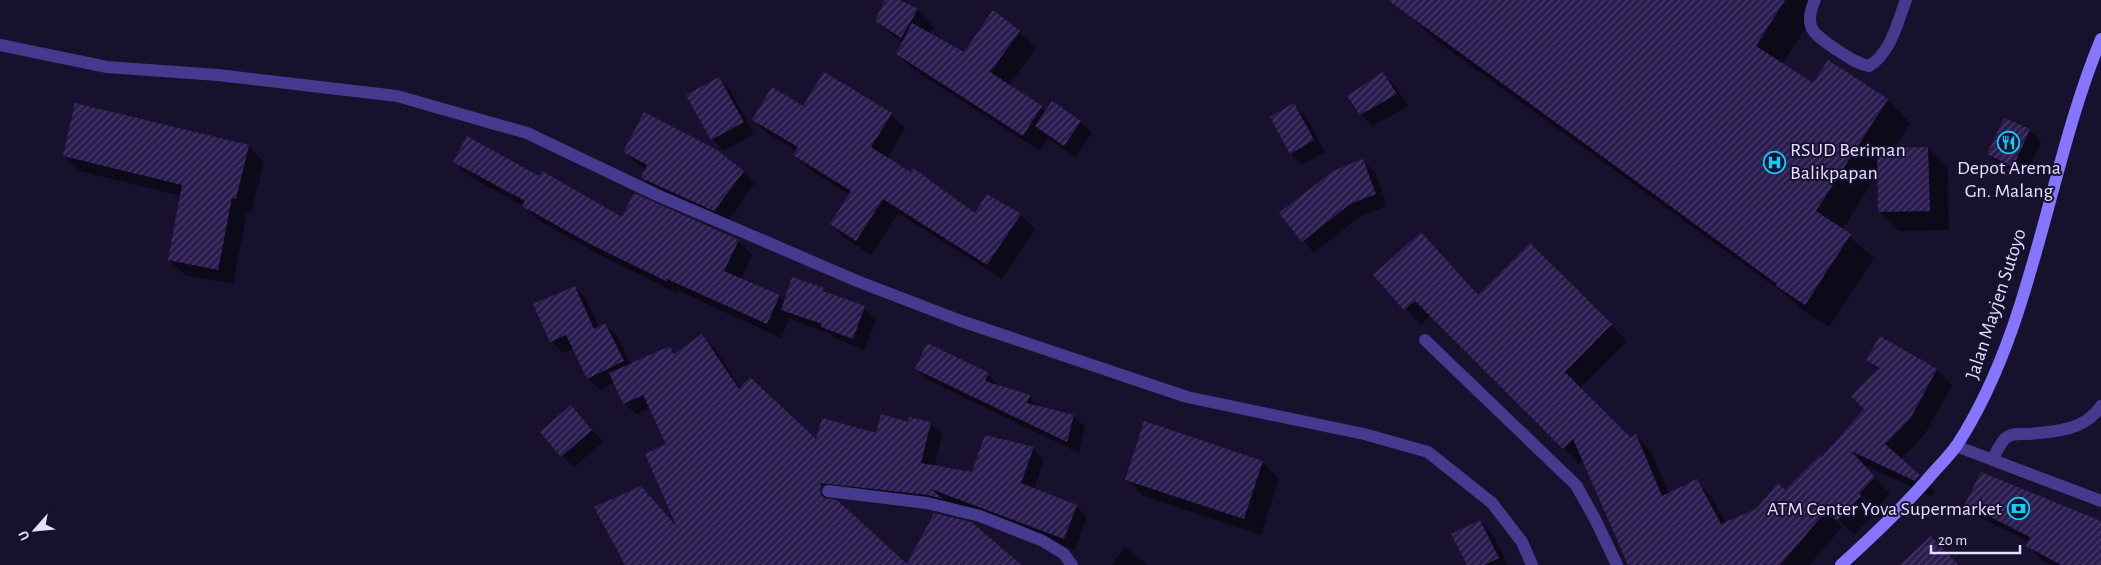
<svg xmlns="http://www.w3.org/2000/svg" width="2101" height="565" viewBox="0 0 2101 565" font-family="'Alegreya Sans',sans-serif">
	<defs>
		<pattern id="building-hatch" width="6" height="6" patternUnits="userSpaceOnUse" patternTransform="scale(1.25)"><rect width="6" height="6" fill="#2b1c4f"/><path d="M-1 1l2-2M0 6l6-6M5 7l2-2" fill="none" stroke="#4a3d69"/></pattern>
	</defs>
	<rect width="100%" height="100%" fill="#18112e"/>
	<path fill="#0007" d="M 886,0 L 896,0 L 918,10 L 934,27 L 929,34 L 964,53 L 993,12 L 1019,32 L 1036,48 L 1009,86 L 1046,112 L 1080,122 L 1092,133 L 1076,157 L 1048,138 L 1040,151 L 914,70 L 897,54 L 903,44 L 876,21 Z
		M 1416,0 L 1824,0 L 1782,64 L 1813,84 L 1887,100 L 1910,123 L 1894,149 L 1928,148 L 1948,168 L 1949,230 L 1899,231 L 1879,211 L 1878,173 L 1842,230 L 1874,258 L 1829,327 L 1801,309 L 1790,298 L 1433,38 L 1409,14 Z
		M 1383,74 L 1394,85 L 1408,106 L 1372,126 L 1361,114 Z
		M 719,79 L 730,90 L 754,134 L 724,151 L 712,139 Z
		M 1294,105 L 1306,117 L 1325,152 L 1302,165 L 1291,153 Z
		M 804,108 L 891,114 L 905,128 L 887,159 L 976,214 L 988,196 L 1021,215 L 1035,229 L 1002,279 L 898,213 L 871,255 L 846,239 L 831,224 L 850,195 L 809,169 L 795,155 L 797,151 L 768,134 L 754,120 Z
		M 2029,130 L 2041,142 L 2025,177 L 2000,165 L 1989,154 Z
		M 248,146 L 264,162 L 251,213 L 247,212 L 233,284 L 185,275 L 169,260 L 181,196 L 80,171 L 64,156 Z
		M 624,152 L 744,171 L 755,183 L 727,222 L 654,190 L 642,178 L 646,169 L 636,163 Z
		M 1363,161 L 1375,172 L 1387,206 L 1362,215 L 1314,253 L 1281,214 Z
		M 455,162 L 540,178 L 623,219 L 738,241 L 752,255 L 741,280 L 779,296 L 785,302 L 793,278 L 824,289 L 830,295 L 864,308 L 876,319 L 865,350 L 834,338 L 829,333 L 794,321 L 790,317 L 781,338 L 677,290 L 679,294 L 606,258 L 538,220 L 525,207 L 469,176 Z
		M 1530,244 L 1627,341 L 1580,388 L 1631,440 L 1636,436 L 1651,452 L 1669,494 L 1696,481 L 1712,497 L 1726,523 L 1757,510 L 1785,492 L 1822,459 L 1865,409 L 1878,370 L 1867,360 L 1880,337 L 1937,370 L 1952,385 L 1925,434 L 1901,459 L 1935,492 L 1931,496 L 1862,464 L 1890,493 L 1876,509 L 1858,491 L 1856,493 L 1876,513 L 1854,535 L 1824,505 L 1822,506 L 1842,527 L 1809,565 L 1629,565 L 1584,459 L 1579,464 L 1431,315 L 1421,325 L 1375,275 L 1479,296 Z
		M 575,287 L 586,299 L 599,327 L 605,324 L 617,336 L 631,365 L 670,347 L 676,353 L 702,336 L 714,347 L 741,389 L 817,441 L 877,434 L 909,423 L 931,423 L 942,435 L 934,467 L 973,473 L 1033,448 L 1044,460 L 1034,490 L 1076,506 L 1087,517 L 1075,550 L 941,499 L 952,509 L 829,495 L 832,501 L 907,565 L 626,565 L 641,487 L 679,529 L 668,444 L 651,408 L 636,414 L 624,403 L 615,382 L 600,390 L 588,378 L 574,349 L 563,353 L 551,341 Z
		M 916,369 L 988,374 L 999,387 L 1029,396 L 1040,408 L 1073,416 L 1085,427 L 1079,453 L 928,380 Z
		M 571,407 L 603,442 L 574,467 L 562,456 Z
		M 1145,423 L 1263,462 L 1279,479 L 1261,535 L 1143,496 L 1127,479 Z
		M 2049,499 L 2101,522 L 2101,565 L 2051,565 L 2043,561 L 2028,546 L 2029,542 L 1981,518 L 1966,503 L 2048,501 Z
		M 1480,521 L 1492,533 L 1508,565 L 1468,565 Z
		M 1125,547 L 1148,565 L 1111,565 Z"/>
	<path fill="url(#building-hatch)" d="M 885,0 L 899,0 L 918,9 L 901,38 L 875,21 Z
		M 1388,0 L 1785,0 L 1756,46 L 1813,83 L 1828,60 L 1888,99 L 1816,211 L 1851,234 L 1805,305 L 1776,286 L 1777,284 Z
		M 993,10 L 1020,31 L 990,72 L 1042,106 L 1023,136 L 896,54 L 912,23 L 964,52 Z
		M 824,72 L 892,113 L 871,147 L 910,172 L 913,168 L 975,213 L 987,194 L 1021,214 L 987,265 L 883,199 L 856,241 L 830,224 L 851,191 L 793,155 L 798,147 L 752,120 L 772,87 L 803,106 Z
		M 1383,72 L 1397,94 L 1360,115 L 1347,96 Z
		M 719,77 L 744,122 L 711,140 L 686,95 Z
		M 1052,101 L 1081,121 L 1064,146 L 1035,126 Z
		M 75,103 L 249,145 L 236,199 L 232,198 L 218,270 L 168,260 L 182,185 L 63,156 Z
		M 1294,103 L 1314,140 L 1290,154 L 1270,117 Z
		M 644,112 L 717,150 L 744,171 L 714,211 L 641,178 L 647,165 L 623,152 Z
		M 2004,118 L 2030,129 L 2013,167 L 1987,154 Z
		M 467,136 L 539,176 L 542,171 L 622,217 L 634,193 L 739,240 L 724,271 L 780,295 L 767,324 L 665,278 L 668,282 L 590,244 L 522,206 L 525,201 L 453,162 Z
		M 1928,147 L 1930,211 L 1878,212 L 1877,148 Z
		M 1363,159 L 1376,194 L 1350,204 L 1302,242 L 1279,213 L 1333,171 Z
		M 1421,232 L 1478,295 L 1530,243 L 1612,324 L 1565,372 L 1631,438 L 1636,434 L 1662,496 L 1697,479 L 1721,524 L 1756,509 L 1778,483 L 1785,490 L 1820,455 L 1822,457 L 1864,409 L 1851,396 L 1879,368 L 1866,360 L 1880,336 L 1937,369 L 1910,419 L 1885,444 L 1920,475 L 1915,481 L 1851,451 L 1875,477 L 1859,494 L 1861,496 L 1837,520 L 1827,510 L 1780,565 L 1628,565 L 1573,439 L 1563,449 L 1415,301 L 1404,310 L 1373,275 Z
		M 792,277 L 824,288 L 823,291 L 865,306 L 853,339 L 821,327 L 822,324 L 781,310 Z
		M 575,286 L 594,329 L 605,323 L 624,361 L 587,379 L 566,335 L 550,342 L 533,304 Z
		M 702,334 L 739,389 L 750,377 L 816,439 L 822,418 L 876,433 L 881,414 L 908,422 L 909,417 L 931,422 L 921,463 L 972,472 L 985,435 L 1034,447 L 1021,483 L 1077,505 L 1064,539 L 931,489 L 943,499 L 928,495 L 819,483 L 822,486 L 820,491 L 823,497 L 837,500 L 907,564 L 934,513 L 971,522 L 1022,565 L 625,565 L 594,507 L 641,486 L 677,527 L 645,454 L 666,444 L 643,395 L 623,404 L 609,373 L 670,346 L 674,354 Z
		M 927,343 L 989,373 L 985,381 L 1030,395 L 1027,403 L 1074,415 L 1067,442 L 915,369 Z
		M 571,405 L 592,430 L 561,457 L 540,432 Z
		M 1144,421 L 1263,461 L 1244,519 L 1125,480 Z
		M 1981,472 L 2101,521 L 2101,565 L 2061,565 L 2026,546 L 2030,537 L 1965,504 Z
		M 1480,520 L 1499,558 L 1485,565 L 1467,565 L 1451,534 Z
		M 1931,536 L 1958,565 L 1900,565 Z"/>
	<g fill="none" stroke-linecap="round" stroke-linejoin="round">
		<path stroke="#453a8e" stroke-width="12" d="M 1815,0 C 1802,28 1815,35 1837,50 C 1848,57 1857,64 1869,66 C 1891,53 1897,23 1906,0
			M 0,45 L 107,67 L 218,75 L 397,96 L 527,133 L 657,195 L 857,281 L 961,321 L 1187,397 L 1364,434 L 1428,452 L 1492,503 L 1522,542 L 1532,565
			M 1956,446 L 2101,501
			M 1992,460 C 1996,453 2001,441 2007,437 C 2013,433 2020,434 2027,434 C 2054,432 2084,431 2101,406"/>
		<path stroke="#453a8e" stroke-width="12" d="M 1425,340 L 1576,485 L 1595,519 L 1617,565
			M 828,491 L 927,503 L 980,516 L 1043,541 L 1064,554 L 1072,565"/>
		<path stroke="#8575ff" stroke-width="12" d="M 1841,565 C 1873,536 1904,507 1932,474 C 1940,465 1950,455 1957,445 C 2034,327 2047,169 2101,39"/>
	</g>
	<defs>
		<symbol id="restaurant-ring" viewBox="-11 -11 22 22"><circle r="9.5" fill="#18112e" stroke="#0ad0ff" stroke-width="1.5"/><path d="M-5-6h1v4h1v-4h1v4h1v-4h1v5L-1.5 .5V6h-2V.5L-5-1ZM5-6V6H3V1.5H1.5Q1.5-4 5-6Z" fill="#0ad0ff"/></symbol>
		<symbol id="hospital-ring" viewBox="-11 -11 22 22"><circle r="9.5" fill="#18112e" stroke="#0ad0ff" stroke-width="1.5"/><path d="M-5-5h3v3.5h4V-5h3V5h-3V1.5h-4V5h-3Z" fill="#0ad0ff"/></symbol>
		<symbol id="bank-ring" viewBox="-11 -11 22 22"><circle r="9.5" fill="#18112e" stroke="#0ad0ff" stroke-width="1.5"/><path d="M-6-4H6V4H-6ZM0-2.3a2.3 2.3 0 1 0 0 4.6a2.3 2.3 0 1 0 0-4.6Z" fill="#0ad0ff"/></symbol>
	</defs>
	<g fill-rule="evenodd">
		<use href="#restaurant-ring" x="1996" y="130" width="25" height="25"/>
		<use href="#hospital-ring" x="1762" y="150" width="25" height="25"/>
		<use href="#bank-ring" x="2006" y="496" width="25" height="25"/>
	</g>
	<g text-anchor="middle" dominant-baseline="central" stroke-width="4" stroke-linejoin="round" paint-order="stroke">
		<g font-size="20" fill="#e4deff" stroke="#18112e" text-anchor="start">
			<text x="1790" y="150">RSUD Beriman<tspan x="1790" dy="23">Balikpapan</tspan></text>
			<text x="2009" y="168" text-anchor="middle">Depot Arema<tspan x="2009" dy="23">Gn. Malang</tspan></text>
			<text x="2002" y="509" text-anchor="end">ATM Center Yova Supermarket</text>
		</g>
		<g font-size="20" fill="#e4deff" stroke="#18112e">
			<text transform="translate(1996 304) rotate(-72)">Jalan Mayjen Sutoyo</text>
		</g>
	</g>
	<g transform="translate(35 530) rotate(243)" stroke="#18112e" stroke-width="4" paint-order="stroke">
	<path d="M0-4L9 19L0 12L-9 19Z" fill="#e4deff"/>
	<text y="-8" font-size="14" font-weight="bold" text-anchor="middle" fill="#e4deff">U</text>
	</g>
	<path d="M1931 545v8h89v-8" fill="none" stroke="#e4deff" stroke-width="2.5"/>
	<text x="1938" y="545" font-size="15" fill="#e4deff" stroke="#18112e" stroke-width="4" paint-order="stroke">20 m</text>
</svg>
